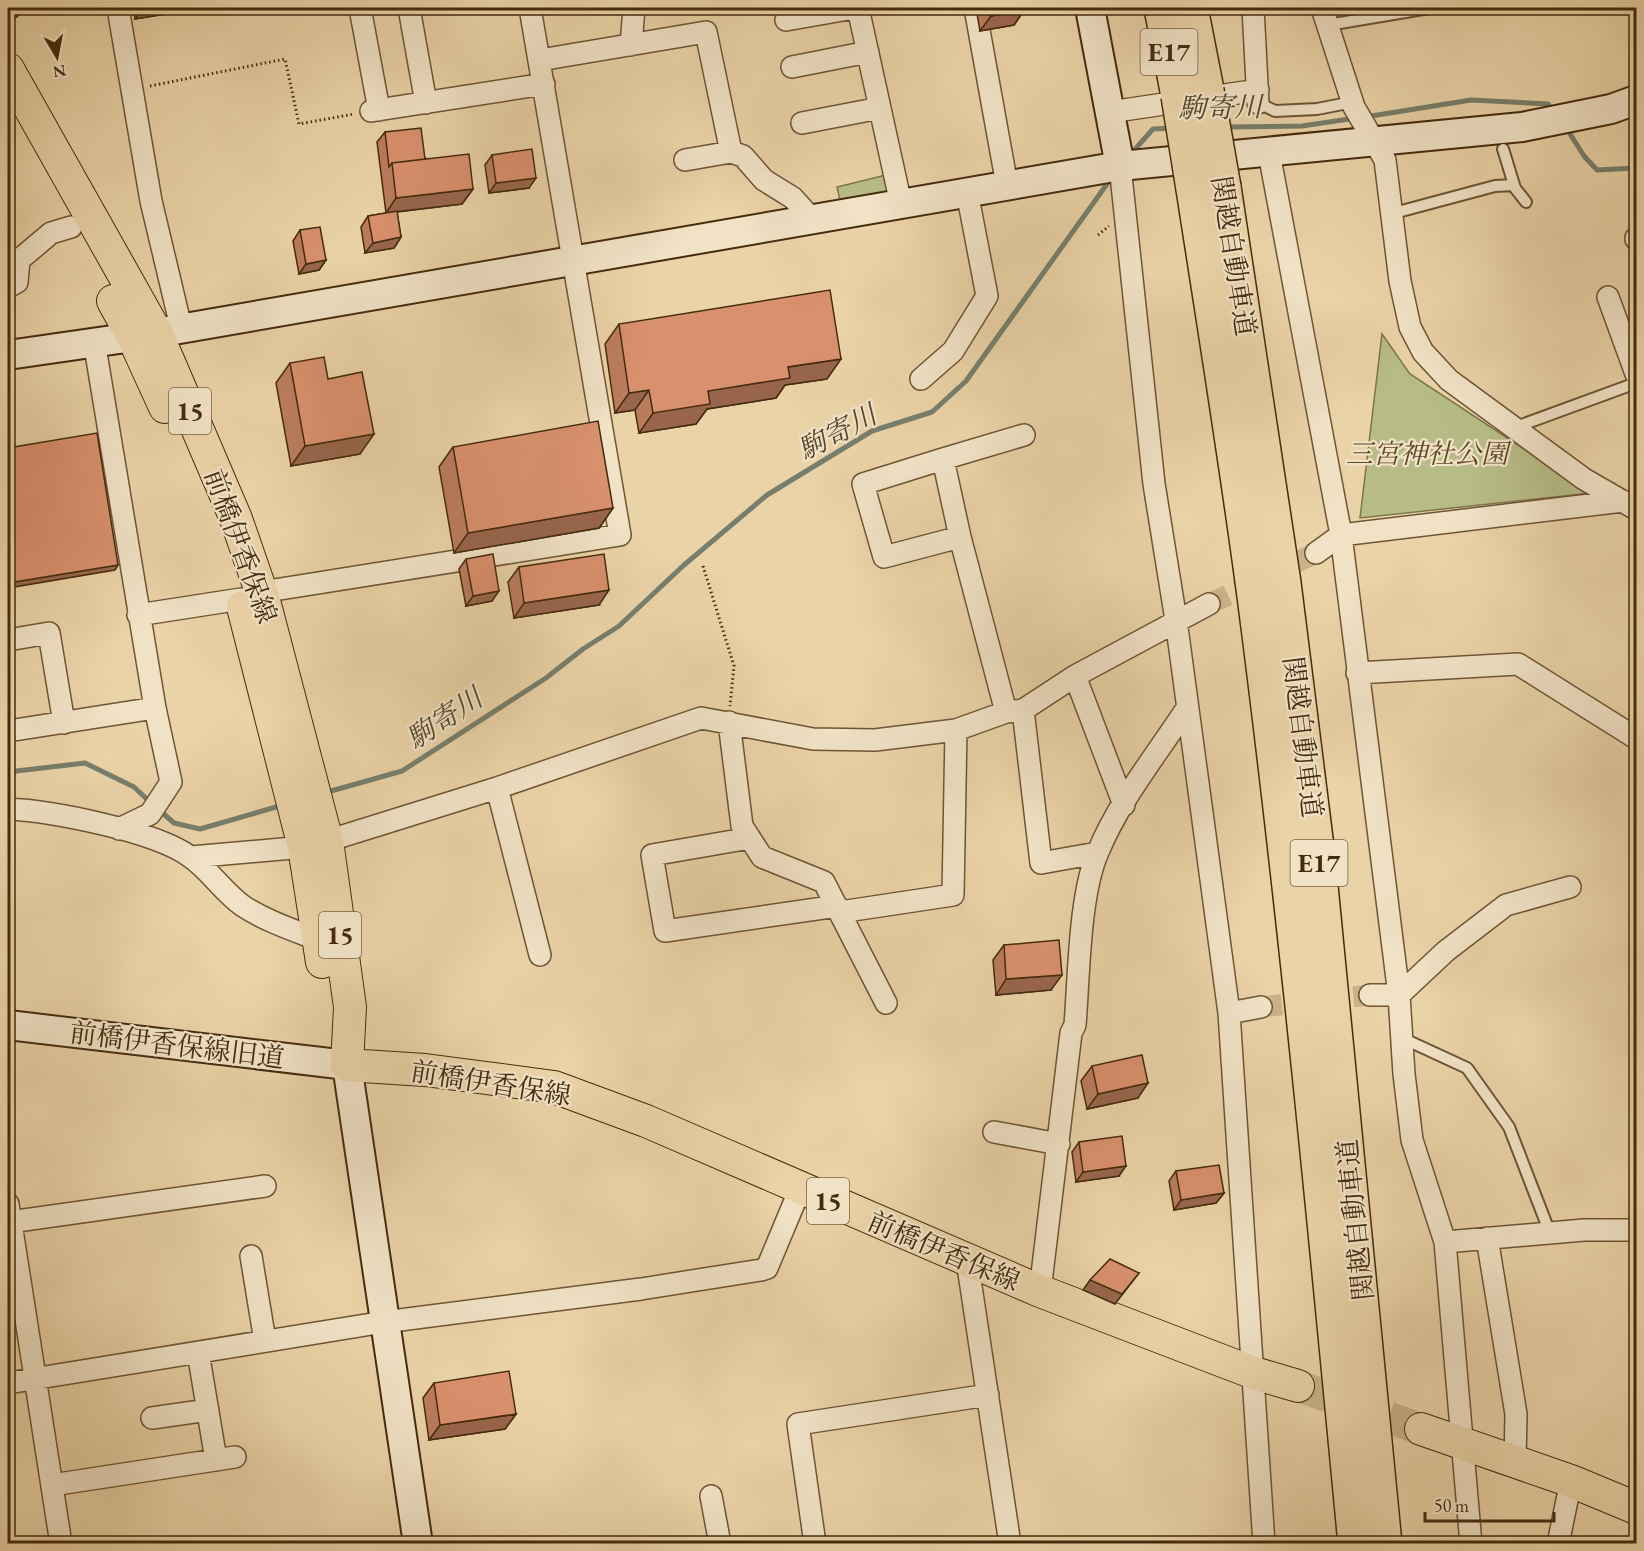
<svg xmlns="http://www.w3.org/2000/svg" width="1644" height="1551" viewBox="0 0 1644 1551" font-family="'EB Garamond','Noto Serif JP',serif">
	<rect width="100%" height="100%" fill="#ead3a7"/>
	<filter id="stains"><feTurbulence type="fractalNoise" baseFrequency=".00333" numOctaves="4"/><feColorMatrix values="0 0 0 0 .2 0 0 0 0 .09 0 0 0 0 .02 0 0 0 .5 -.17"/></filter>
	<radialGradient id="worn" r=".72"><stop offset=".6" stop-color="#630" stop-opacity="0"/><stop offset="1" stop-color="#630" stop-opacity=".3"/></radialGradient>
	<path fill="#b7bc87" stroke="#7e744a" stroke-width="1.5" d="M 894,173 L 894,205 L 843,214 L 837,187 Z
		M 1382,334 L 1410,374 L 1591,493 L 1360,518 Z"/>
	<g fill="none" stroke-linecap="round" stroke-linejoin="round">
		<path stroke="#777f6c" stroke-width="5" d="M 1365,117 L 1471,100 L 1548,104 L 1554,112
			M 1565,126 L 1584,156 L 1597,170 L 1636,168
			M 1225,127 L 1302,126 L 1356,118
			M 1129,156 L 1153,129 L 1173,128
			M 8,772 L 85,763 L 134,787 L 151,803
			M 324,793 L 402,771 L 546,678 L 583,649 L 619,626 L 684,565 L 767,495 L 872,431 L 932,412 L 966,381 L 1112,177
			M 158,809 L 174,823 L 200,829 L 283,805"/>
		<path stroke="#c9b188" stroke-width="21" stroke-dasharray="21 10" stroke-linecap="butt" d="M 1209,604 L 1316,553
			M 1261,1007 L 1370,995"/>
		<path stroke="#c9b188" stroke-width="32" stroke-dasharray="32 16" stroke-linecap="butt" d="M 1298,1386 L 1421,1429"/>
		<defs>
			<path id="lane" d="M 1328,25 L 1429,8
				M 1258,103 L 1275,111 L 1317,109 L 1353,102
				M 1503,149 L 1515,188 L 1526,202
				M 1394,213 L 1495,186 L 1514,185
				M 1516,427 L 1636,383
				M 1402,1038 L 1467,1068 L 1509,1127 L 1550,1233"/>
			<path id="street" d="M 118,8 L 151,201 L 181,327
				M 360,8 L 379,110
				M 409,8 L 426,103
				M 858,8 L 901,204
				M 975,8 L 1007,185
				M 1253,8 L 1258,103
				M 1322,8 L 1354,107 L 1385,160 L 1400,281 L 1410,327 L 1423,352 L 1449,380 L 1584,479 L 1636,509
				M 786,20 L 854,8
				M 631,45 L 634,8
				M 540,60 L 706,32 L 731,152
				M 792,67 L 868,52
				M 371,111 L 544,84
				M 1110,112 L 1258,90
				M 802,123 L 880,108
				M 1269,153 L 1341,535 L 1399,995 L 1404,1074 L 1412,1140 L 1445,1242 L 1471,1544
				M 685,160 L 731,152 L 743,156 L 764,180 L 793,198 L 812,219
				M 1120,166 L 1154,484 L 1176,620 L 1229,1013 L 1264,1544
				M 1636,238 L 1636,239
				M 8,287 L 17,282 L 19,260 L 51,233 L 71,227
				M 1608,297 L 1636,374
				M 921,379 L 953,351 L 987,296 L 967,192
				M 943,459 L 1024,435
				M 960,537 L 884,557 L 863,484 L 943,459 L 960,537 L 1006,712
				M 1316,553 L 1341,535 L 1623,501
				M 274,590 L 620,535 L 530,8
				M 138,615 L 241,599
				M 8,640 L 49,633 L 64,723
				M 1357,673 L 1518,664 L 1636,738
				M 1075,676 L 1124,805
				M 1023,710 L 1041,863 L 1097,853
				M 729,722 L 742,826 L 762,857 L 824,882 L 886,1003
				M 8,731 L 155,708 L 94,341
				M 497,788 L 540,955
				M 8,809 C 52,811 154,831 189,856 C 209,869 223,892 243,906 C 266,921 293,930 319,940
				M 119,829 L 150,814 L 171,782 L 155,708
				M 750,838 L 652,855 L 665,931 L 837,906
				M 191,857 L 304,847 L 327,841 L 497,788 L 701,718 L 813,739 L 875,740 L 956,730 L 1006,712 L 1023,710 L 1075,676 L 1209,604
				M 840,912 L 953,895 L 956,730
				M 1370,995 L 1399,995 L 1446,951 L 1506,905 L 1570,887
				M 1229,1013 L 1261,1007
				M 994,1132 L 1059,1144
				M 8,1204 L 61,1544
				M 10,1222 L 265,1186
				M 1487,1238 L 1516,1414 L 1515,1461
				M 1445,1242 L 1584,1230 L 1636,1230
				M 251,1256 L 265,1341
				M 967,1260 L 1010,1544
				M 1040,1291 L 1071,1033 L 1075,1025 C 1079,977 1079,895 1098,852 C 1119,801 1157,754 1187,708
				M 198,1352 L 216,1460
				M 8,1383 L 384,1322 L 641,1289 L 761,1270 L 767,1268 L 800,1189
				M 152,1418 L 208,1410
				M 52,1485 L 235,1457
				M 711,1496 L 720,1544
				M 815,1544 L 798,1424 L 988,1395
				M 1558,1544 L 1571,1481"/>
			<path id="secondary" d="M 1090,8 L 1120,166
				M 8,355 L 133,337 L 1120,166 L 1522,127 L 1611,109 L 1636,100
				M 8,1025 L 347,1065 L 418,1544"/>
			<path id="primary" d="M 8,69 L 156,332 L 236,519 L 263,597 L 327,841 L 350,1007 L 347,1065
				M 113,301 L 133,337 L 165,407
				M 243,607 L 304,847 L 322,962
				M 347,1065 L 425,1070 L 554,1087 L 646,1121 L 1040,1291 L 1254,1373 L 1298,1386
				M 1421,1429 L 1571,1481 L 1636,1508"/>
			<path id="highway" d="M 1161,8 L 1178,96
				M 1191,8 L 1207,90
				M 1224,187 L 1284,583 L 1318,855 L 1385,1544
				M 1193,189 C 1214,324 1236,460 1254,596 C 1295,911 1325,1227 1355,1544"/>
		</defs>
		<use href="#lane" stroke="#6e5534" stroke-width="14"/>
		<use href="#street" stroke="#6e5534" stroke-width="24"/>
		<use href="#secondary" stroke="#452b0e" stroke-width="32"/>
		<use href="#primary" stroke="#452b0e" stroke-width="34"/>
		<use href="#highway" stroke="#452b0e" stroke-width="36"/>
		<path stroke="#452b0e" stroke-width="3" stroke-dasharray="1.5 3" stroke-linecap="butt" d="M 150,86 L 285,59 L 299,124 L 354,114
			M 1098,235 L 1109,226
			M 703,566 L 734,666 L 730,706"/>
		<use href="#lane" stroke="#f1e2c6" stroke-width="10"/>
		<use href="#street" stroke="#f1e2c6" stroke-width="21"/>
		<use href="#secondary" stroke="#f1e2c6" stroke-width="28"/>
		<use href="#primary" stroke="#ead3a7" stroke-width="32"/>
		<use href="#highway" stroke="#ead3a7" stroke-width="33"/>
		<defs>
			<path id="highway-bridge" d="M 1207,90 L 1224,187
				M 1178,96 L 1193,189"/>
		</defs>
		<use href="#highway-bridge" stroke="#452b0e" stroke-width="36" stroke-linecap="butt"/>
		<use href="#highway-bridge" stroke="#ead3a7" stroke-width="33"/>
	</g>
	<path fill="#bb7c5e" stroke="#452b0e" stroke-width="1.5" d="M 133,8 L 181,8 L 178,12 L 135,19 Z
		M 976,8 L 1025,8 L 1025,9 L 1014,25 L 980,31 Z
		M 385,132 L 473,189 L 462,204 L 397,212 L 401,237 L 394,248 L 365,253 L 361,227 L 368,216 L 386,213 L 377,142 Z
		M 492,155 L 529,188 L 489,193 L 485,165 Z
		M 300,230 L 326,260 L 319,270 L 299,274 L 293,241 Z
		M 619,324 L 827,379 L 785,385 L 776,398 L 707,409 L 696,424 L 639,433 L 635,410 L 615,413 L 605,344 Z
		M 290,363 L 328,379 L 360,454 L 291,466 L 276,383 Z
		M 453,447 L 613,508 L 599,528 L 454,553 L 439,467 Z
		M 466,559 L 492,601 L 466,606 L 459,569 Z
		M 519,567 L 599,605 L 514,618 L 508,582 Z
		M 1004,945 L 1051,990 L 996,995 L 993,960 Z
		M 1092,1066 L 1138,1098 L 1087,1109 L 1081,1081 Z
		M 1079,1142 L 1119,1176 L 1076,1182 L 1072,1152 Z
		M 1176,1171 L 1224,1193 L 1216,1203 L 1174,1210 L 1169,1181 Z
		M 434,1383 L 516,1414 L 505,1429 L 429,1440 L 423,1398 Z"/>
	<path fill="#98654c" stroke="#452b0e" stroke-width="1.5" d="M 21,8 L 24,8 L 17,17 L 8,19 L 8,10 Z
		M 143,8 L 181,8 L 178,12 L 135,19 Z
		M 1025,9 L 1014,25 L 980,31 L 991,16 Z
		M 536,178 L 529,188 L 489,193 L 496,183 Z
		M 473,189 L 462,204 L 386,213 L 396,198 Z
		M 401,237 L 394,248 L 365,253 L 373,243 Z
		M 326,260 L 319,270 L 299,274 L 306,264 Z
		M 841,359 L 827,379 L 785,385 L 776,398 L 707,409 L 696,424 L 639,433 L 653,413 L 708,391 L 788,367 Z
		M 649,390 L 635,410 L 615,413 L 629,393 Z
		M 374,434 L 360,454 L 291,466 L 305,446 Z
		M 613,508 L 599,528 L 454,553 L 468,533 Z
		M 118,565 L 115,570 L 8,588 L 8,583 Z
		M 609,590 L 599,605 L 514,618 L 524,603 Z
		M 499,591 L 492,601 L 466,606 L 473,596 Z
		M 1062,975 L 1051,990 L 996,995 L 1006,979 Z
		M 1148,1083 L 1138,1098 L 1087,1109 L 1098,1094 Z
		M 1126,1166 L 1119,1176 L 1076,1182 L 1083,1172 Z
		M 1224,1193 L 1216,1203 L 1174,1210 L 1181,1200 Z
		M 1139,1273 L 1115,1304 L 1083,1290 L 1090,1280 Z
		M 516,1414 L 505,1429 L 429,1440 L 440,1425 Z"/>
	<path fill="#d9906d" stroke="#452b0e" stroke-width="1.5" d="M 8,8 L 21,8 L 8,10 Z
		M 989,8 L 1025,8 L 1025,9 L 991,16 Z
		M 421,128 L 425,159 L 392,163 L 389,167 L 385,132 Z
		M 532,149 L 536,178 L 496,183 L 492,155 Z
		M 469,154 L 473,189 L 396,198 L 392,163 Z
		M 397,211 L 401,237 L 373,243 L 368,216 Z
		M 320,227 L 326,260 L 306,264 L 300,230 Z
		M 830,290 L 841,359 L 788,367 L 790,378 L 708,391 L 710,404 L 653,413 L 649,390 L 629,393 L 619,324 Z
		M 324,357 L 328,379 L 362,372 L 374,434 L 305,446 L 290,363 Z
		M 598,421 L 613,508 L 468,533 L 453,447 Z
		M 97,433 L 118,565 L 8,583 L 8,448 Z
		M 493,554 L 499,591 L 473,596 L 466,559 Z
		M 604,554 L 609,590 L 524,603 L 519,567 Z
		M 1059,940 L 1062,975 L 1006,979 L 1004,945 Z
		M 1142,1055 L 1148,1083 L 1098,1094 L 1092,1066 Z
		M 1122,1136 L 1126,1166 L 1083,1172 L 1079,1142 Z
		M 1219,1165 L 1224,1193 L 1181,1200 L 1176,1171 Z
		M 1110,1259 L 1139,1273 L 1122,1294 L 1090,1280 Z
		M 509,1371 L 516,1414 L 440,1425 L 434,1383 Z"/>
	<g text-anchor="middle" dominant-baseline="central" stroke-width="4.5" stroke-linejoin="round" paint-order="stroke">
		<g fill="#f1e2c6" stroke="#796245" stroke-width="1.5">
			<rect x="1140.5" y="29" width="57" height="46" rx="4.5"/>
			<rect x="169" y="388" width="42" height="46" rx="4.5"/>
			<rect x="1290.5" y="840" width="57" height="46" rx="4.5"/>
			<rect x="319" y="912" width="42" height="46" rx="4.5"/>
			<rect x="807" y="1178" width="42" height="46" rx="4.5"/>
		</g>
		<g font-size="26" font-weight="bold" fill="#452b0e">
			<text x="1169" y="52">E17</text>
			<text x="190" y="411">15</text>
			<text x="1319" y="863">E17</text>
			<text x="340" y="935">15</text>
			<text x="828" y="1201">15</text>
		</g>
		<g font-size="27" fill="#452b0e" stroke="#f1e2c6">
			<text transform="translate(1234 256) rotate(81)">関越自動車道</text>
			<text transform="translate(241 546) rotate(70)">前橋伊香保線</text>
			<text transform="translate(1303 737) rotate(83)">関越自動車道</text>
			<text transform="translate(177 1045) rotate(7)">前橋伊香保線旧道</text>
			<text transform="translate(491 1083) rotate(9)">前橋伊香保線</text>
			<text transform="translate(1355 1220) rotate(-96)">関越自動車道</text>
			<text transform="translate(944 1251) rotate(23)">前橋伊香保線</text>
		</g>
		<g font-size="27" font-style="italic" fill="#5c4826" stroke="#f1e2c6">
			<text x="1427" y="453">三宮神社公園</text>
		</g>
		<g font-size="28" font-style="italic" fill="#56472d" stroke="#f1e2c6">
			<text transform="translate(1220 107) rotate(-1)">駒寄川</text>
			<text transform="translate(837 432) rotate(-28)">駒寄川</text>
			<text transform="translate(444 718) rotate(-34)">駒寄川</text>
		</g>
	</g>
	<rect width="1644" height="1551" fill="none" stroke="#ead3a7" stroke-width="30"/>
	<rect x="9" y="9" width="1626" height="1533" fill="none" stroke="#452b0e" stroke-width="3"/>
	<rect x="15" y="15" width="1614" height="1521" fill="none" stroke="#452b0e" stroke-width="1.5"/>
	<g transform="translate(57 57) rotate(170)" stroke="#f1e2c6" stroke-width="4.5" paint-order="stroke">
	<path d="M0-4.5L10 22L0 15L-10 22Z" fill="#452b0e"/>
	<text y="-9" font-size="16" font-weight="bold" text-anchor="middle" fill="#452b0e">N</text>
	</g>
	<path d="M1425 1512v9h129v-9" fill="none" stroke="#452b0e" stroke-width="3"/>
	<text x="1434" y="1512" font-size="18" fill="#452b0e" stroke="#f1e2c6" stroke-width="4.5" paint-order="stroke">50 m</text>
	<rect width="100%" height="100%" filter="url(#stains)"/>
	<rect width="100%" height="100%" fill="url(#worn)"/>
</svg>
